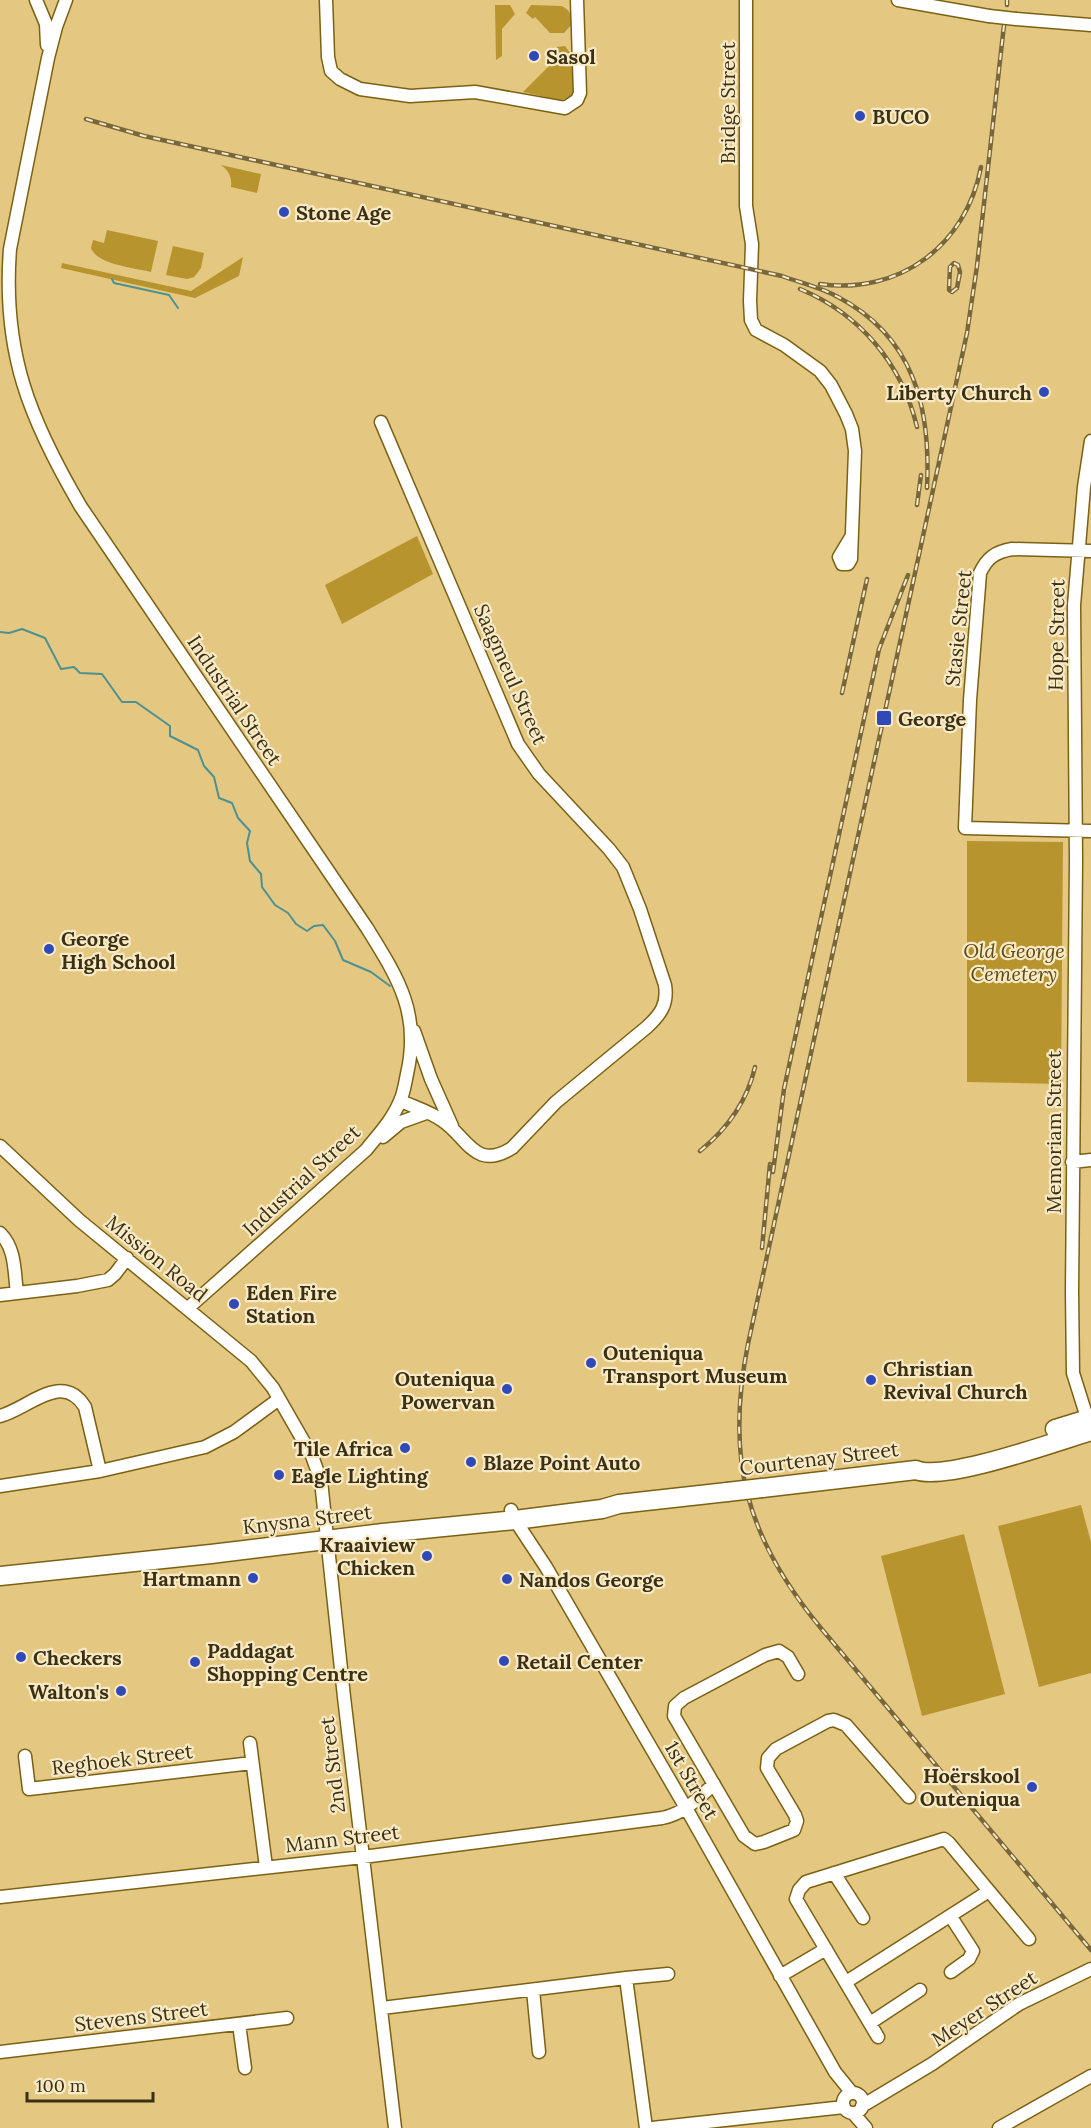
<svg xmlns="http://www.w3.org/2000/svg" width="1091" height="2128" viewBox="0 0 1091 2128" font-family="Lora,serif">
	<rect width="100%" height="100%" fill="#e4c780"/>
	<path fill="#b8942f" d="M 495,5 L 510,5 L 515,14 L 502,29 L 502,56 L 496,60 Z
		M 531,5 L 561,6 C 570,9 572,16 572,24 L 564,33 L 550,33 L 535,17 L 533,19 L 526,13 Z
		M 565,46 L 573,57 L 574,89 L 570,99 L 559,100 L 523,92 L 553,62 L 557,47 Z
		M 221,165 L 261,174 L 257,193 L 231,187 C 232,177 229,171 221,165 Z
		M 107,230 L 158,241 L 151,272 C 136,268 97,265 91,248 L 93,240 L 104,243 Z
		M 173,246 L 204,253 L 201,268 L 194,277 L 187,279 L 166,275 Z
		M 243,257 L 239,276 L 195,298 L 61,268 L 62,263 L 191,291 Z
		M 417,536 L 433,574 L 342,624 L 325,585 Z
		M 967,841 L 1063,842 L 1061,1084 L 967,1082 Z
		M 1081,1505 L 1091,1542 L 1091,1673 L 1039,1687 L 998,1526 Z
		M 964,1534 L 1005,1694 L 922,1716 L 881,1556 Z"/>
	<g fill="none" stroke-linecap="round" stroke-linejoin="round">
		<path stroke="#4d9192" stroke-width="2" d="M 112,279 L 114,283 L 169,295 L 178,308
			M 0,632 L 9,633 L 22,629 L 45,638 L 61,669 L 74,667 L 80,673 L 102,674 L 122,702 L 136,702 L 170,726 L 170,736 L 198,750 L 204,766 L 214,777 L 219,798 L 232,803 L 238,818 L 250,831 L 247,843 L 250,861 L 261,874 L 262,887 L 275,905 L 288,913 L 296,924 L 307,931 L 314,926 L 323,925 L 335,941 L 343,960 L 371,972 L 390,986"/>
		<defs>
			<path id="minor" d="M 36,0 L 46,24 L 47,45
				M 66,0 L 56,27 L 48,58 L 10,249 C 2,353 30,420 81,507 L 367,928 C 398,978 421,1013 407,1074 C 405,1083 404,1093 400,1101 C 393,1119 378,1135 366,1150 L 188,1308
				M 326,0 L 328,57 L 331,71 L 340,79 L 360,89 L 410,96 L 475,92 L 565,108 L 577,100 L 580,93 L 577,0
				M 746,0 L 746,206 L 752,244 L 750,301 L 751,320 L 756,330 L 784,345 L 820,371 L 831,385 L 846,414 L 852,429 L 855,451 L 851,559 L 848,564 L 842,564 L 839,557 L 851,537
				M 898,0 L 989,16
				M 1016,19 L 1091,25
				M 381,422 L 518,744 L 539,774 L 609,849 L 623,867 L 640,909 L 665,985 C 668,1004 661,1014 647,1027 L 556,1102 L 512,1148 C 475,1171 468,1138 443,1121 C 431,1112 414,1107 401,1101
				M 1091,551 L 1012,549 C 995,552 987,558 980,573 L 970,700 L 965,828 L 1091,831
				M 414,1031 L 431,1079 L 452,1126
				M 383,1137 L 401,1122 L 426,1113
				M 0,1146 L 79,1220 L 251,1361 L 273,1388 L 312,1456 L 321,1481 L 344,1697 L 395,2128
				M 1072,1162 L 1091,1160
				M 0,1233 C 16,1249 14,1271 17,1293
				M 0,1295 L 77,1286 L 108,1280 L 115,1274 L 127,1258
				M 0,1416 C 28,1409 62,1370 85,1407 L 100,1471
				M 1089,1424 L 1073,1373 L 1072,1292 L 1076,860 L 1074,605 L 1084,487 L 1091,441
				M 0,1486 L 100,1471 L 205,1447 L 234,1432 L 279,1399
				M 511,1510 L 515,1520 L 546,1567 L 686,1808 L 835,2072 L 852,2093
				M 798,1674 L 788,1657 L 779,1651 L 765,1655 L 684,1698 L 675,1706 L 674,1716 L 744,1836 L 755,1844 L 764,1842 L 794,1830 L 797,1821 L 795,1815 L 767,1768 L 768,1758 L 776,1749 L 828,1721 L 834,1720 L 846,1725 L 909,1797
				M 250,1743 L 266,1867
				M 25,1756 L 29,1789 L 252,1763
				M 834,1873 L 863,1918
				M 0,1897 L 363,1857 L 662,1818 C 683,1814 698,1799 714,1784
				M 951,1917 L 973,1951 L 969,1959 L 951,1972
				M 780,1976 L 826,1949
				M 626,1978 L 668,1974
				M 846,1982 L 989,1891
				M 533,1990 L 539,2052
				M 382,2008 L 626,1978 L 646,2128
				M 870,2023 L 920,1990
				M 239,2024 L 245,2068
				M 878,2037 L 796,1899 L 799,1890 L 806,1882 L 944,1839 L 949,1843 L 1029,1939
				M 0,2052 L 287,2018
				M843 2103a10 10 0 1 1 20 0a10 10 0 1 1-20 0Z
				M 862,2106 L 932,2064 L 1019,2004 L 1091,1969
				M 853,2113 L 866,2128
				M 652,2128 L 844,2107
				M 999,2128 L 1091,2076"/>
			<path id="highway" d="M 1055,1429 L 1091,1418
				M 762,1488 L 916,1470 C 945,1482 1057,1441 1091,1431
				M 0,1576 L 211,1554 L 383,1533 L 515,1520 L 602,1509 L 619,1504 L 727,1492"/>
		</defs>
		<use href="#minor" stroke="#7b6114" stroke-width="15"/>
		<use href="#highway" stroke="#7b6114" stroke-width="21"/>
		<use href="#minor" stroke="#fff" stroke-width="12"/>
		<use href="#highway" stroke="#fff" stroke-width="18"/>
		<defs>
			<path id="rail" d="M 1007,5 L 1007,0
				M 1004,25 L 977,266 L 967,333 L 748,1344 C 725,1459 746,1537 820,1627 L 1091,1950
				M 86,119 L 144,136 L 782,276 C 801,283 820,287 838,297 C 914,337 931,407 927,488
				M 954,263 L 958,265 L 960,272 L 957,288 L 952,292 L 949,290 L 950,267 Z
				M 820,284 C 899,295 966,246 981,167
				M 800,289 C 860,314 902,364 917,427
				M 917,505 L 921,475
				M 842,693 L 867,579
				M 700,1151 C 727,1129 747,1102 755,1067
				M 773,1172 L 784,1089 L 870,691 L 879,649 L 908,575
				M 762,1248 L 770,1164"/>
		</defs>
		<use href="#rail" stroke="#78673a" stroke-width="4.5"/>
		<use href="#rail" stroke="#f8eac7" stroke-width="2" stroke-dasharray="7" stroke-linecap="butt"/>
		<defs>
			<path id="minor-bridge" d="M 989,16 L 1016,19"/>
			<path id="highway-bridge" d="M 727,1492 L 762,1488"/>
		</defs>
		<use href="#minor-bridge" stroke="#7b6114" stroke-width="15" stroke-linecap="butt"/>
		<use href="#highway-bridge" stroke="#7b6114" stroke-width="21" stroke-linecap="butt"/>
		<use href="#minor-bridge" stroke="#fff" stroke-width="12"/>
		<use href="#highway-bridge" stroke="#fff" stroke-width="18"/>
	</g>
	<g fill="#2f49b9" stroke="#f8eac7" stroke-width="2">
		<circle cx="534" cy="56" r="6"/>
		<circle cx="860" cy="116" r="6"/>
		<circle cx="284" cy="212" r="6"/>
		<circle cx="1044" cy="392" r="6"/>
		<rect x="876" y="710" width="16" height="16" rx="3"/>
		<circle cx="49" cy="949" r="6"/>
		<circle cx="234" cy="1304" r="6"/>
		<circle cx="591" cy="1363" r="6"/>
		<circle cx="871" cy="1380" r="6"/>
		<circle cx="507" cy="1389" r="6"/>
		<circle cx="405" cy="1448" r="6"/>
		<circle cx="471" cy="1462" r="6"/>
		<circle cx="279" cy="1475" r="6"/>
		<circle cx="427" cy="1556" r="6"/>
		<circle cx="253" cy="1578" r="6"/>
		<circle cx="507" cy="1579" r="6"/>
		<circle cx="21" cy="1657" r="6"/>
		<circle cx="504" cy="1661" r="6"/>
		<circle cx="195" cy="1662" r="6"/>
		<circle cx="121" cy="1691" r="6"/>
		<circle cx="1032" cy="1787" r="6"/>
	</g>
	<g text-anchor="middle" dominant-baseline="central" stroke-width="4.5" stroke-linejoin="round" paint-order="stroke">
		<g font-size="20" font-weight="bold" fill="#3b3012" stroke="#f8eac7" text-anchor="start">
			<text x="546" y="56">Sasol</text>
			<text x="872" y="116">BUCO</text>
			<text x="296" y="212">Stone Age</text>
			<text x="1032" y="392" text-anchor="end">Liberty Church</text>
			<text x="898" y="718">George</text>
			<text x="61" y="938">George<tspan x="61" dy="23">High School</tspan></text>
			<text x="246" y="1292">Eden Fire<tspan x="246" dy="23">Station</tspan></text>
			<text x="603" y="1352">Outeniqua<tspan x="603" dy="23">Transport Museum</tspan></text>
			<text x="883" y="1368">Christian<tspan x="883" dy="23">Revival Church</tspan></text>
			<text x="495" y="1378" text-anchor="end">Outeniqua<tspan x="495" dy="23">Powervan</tspan></text>
			<text x="393" y="1448" text-anchor="end">Tile Africa</text>
			<text x="483" y="1462">Blaze Point Auto</text>
			<text x="291" y="1475">Eagle Lighting</text>
			<text x="415" y="1544" text-anchor="end">Kraaiview<tspan x="415" dy="23">Chicken</tspan></text>
			<text x="241" y="1578" text-anchor="end">Hartmann</text>
			<text x="519" y="1579">Nandos George</text>
			<text x="207" y="1650">Paddagat<tspan x="207" dy="23">Shopping Centre</tspan></text>
			<text x="33" y="1657">Checkers</text>
			<text x="516" y="1661">Retail Center</text>
			<text x="109" y="1691" text-anchor="end">Walton's</text>
			<text x="1020" y="1775" text-anchor="end">Hoërskool<tspan x="1020" dy="23">Outeniqua</tspan></text>
		</g>
		<g font-size="20" fill="#3b3012" stroke="#f8eac7">
			<text transform="translate(727 103) rotate(-90)">Bridge Street</text>
			<text transform="translate(958 628) rotate(-84)">Stasie Street</text>
			<text transform="translate(1056 635) rotate(-89)">Hope Street</text>
			<text transform="translate(511 674) rotate(66)">Saagmeul Street</text>
			<text transform="translate(235 700) rotate(56)">Industrial Street</text>
			<text transform="translate(1053 1132) rotate(-90)">Memoriam Street</text>
			<text transform="translate(301 1180) rotate(-43)">Industrial Street</text>
			<text transform="translate(157 1258) rotate(39)">Mission Road</text>
			<text transform="translate(819 1458) rotate(-7)">Courtenay Street</text>
			<text transform="translate(307 1519) rotate(-7)">Knysna Street</text>
			<text transform="translate(122 1759) rotate(-7)">Reghoek Street</text>
			<text transform="translate(332 1765) rotate(-97)">2nd Street</text>
			<text transform="translate(692 1780) rotate(60)">1st Street</text>
			<text transform="translate(342 1838) rotate(-7)">Mann Street</text>
			<text transform="translate(984 2008) rotate(-33)">Meyer Street</text>
			<text transform="translate(141 2016) rotate(-7)">Stevens Street</text>
		</g>
		<g font-size="20" font-style="italic" fill="#5f4b14" stroke="#f8eac7">
			<text x="1014" y="950">Old George<tspan x="1014" dy="23">Cemetery</tspan></text>
		</g>
	</g>
	<path d="M27 2092v9h126v-9" fill="none" stroke="#3b3012" stroke-width="3"/>
	<text x="36" y="2092" font-size="18" fill="#3b3012" stroke="#f8eac7" stroke-width="4.5" paint-order="stroke">100 m</text>
</svg>
